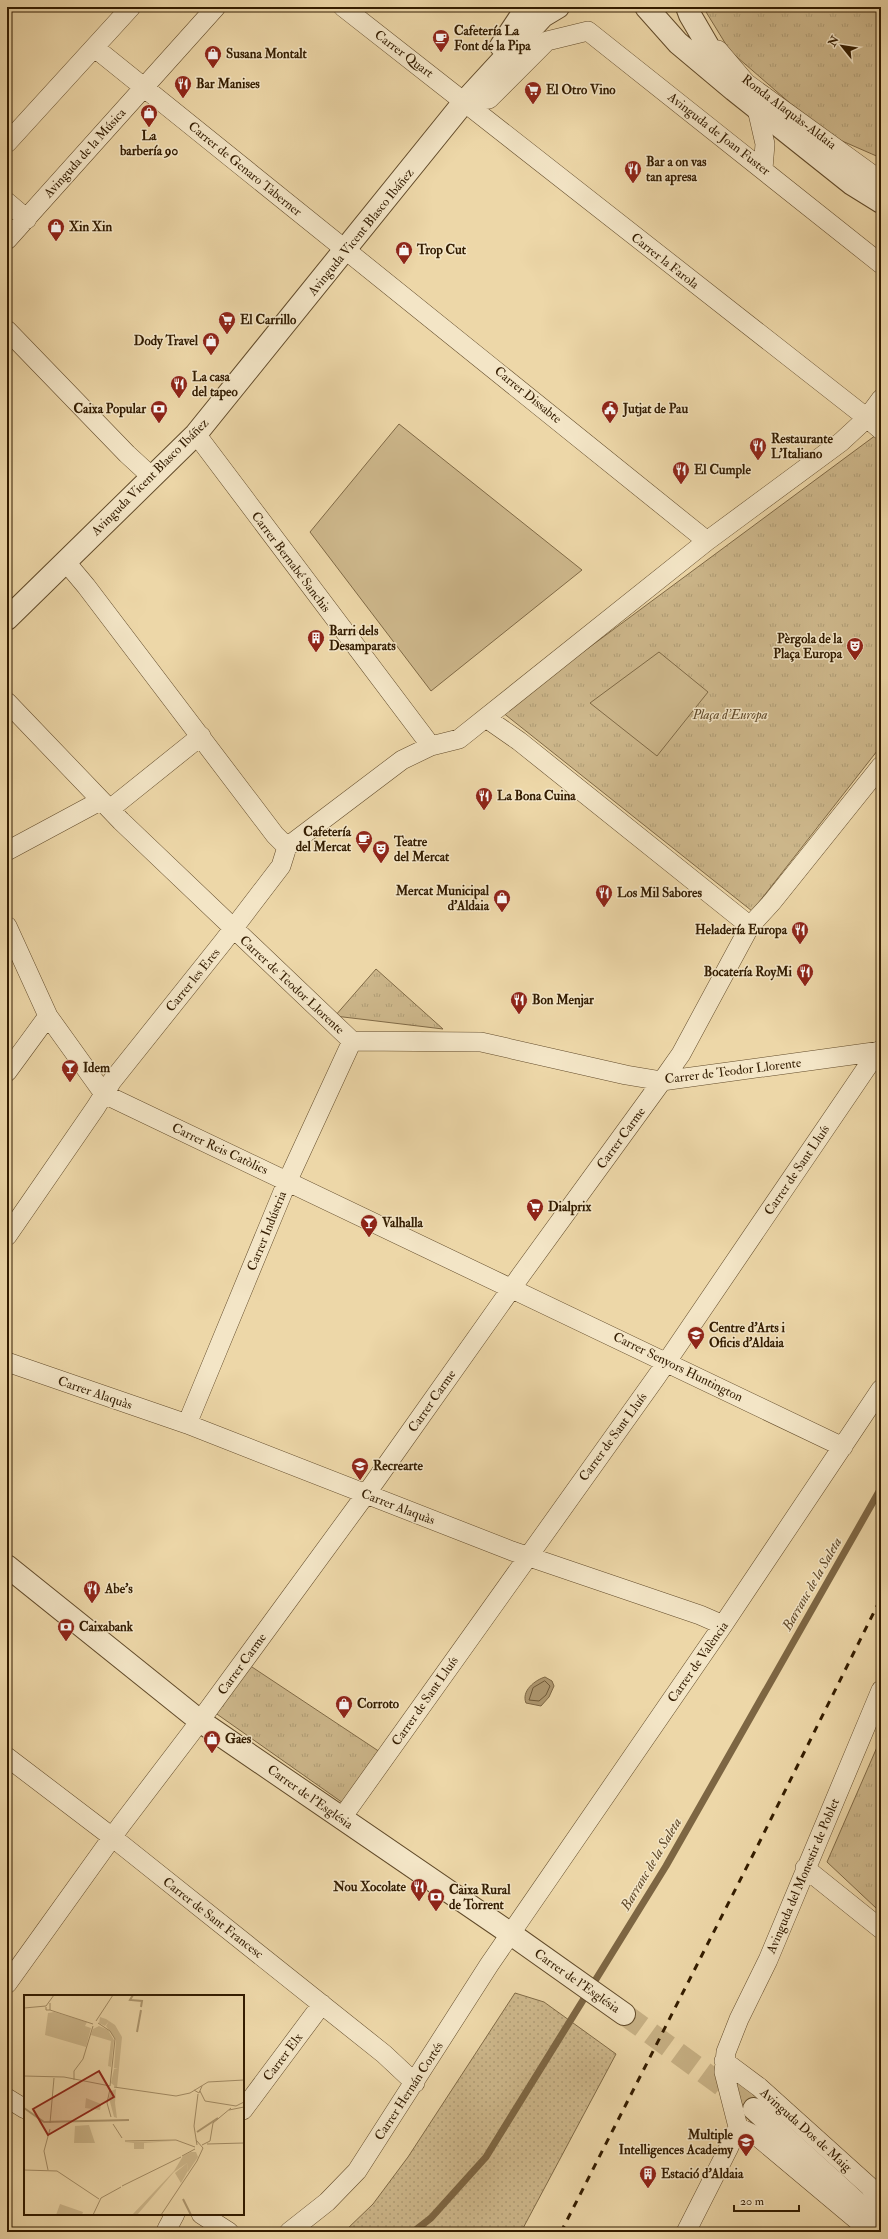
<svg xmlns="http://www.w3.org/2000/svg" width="888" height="2239" viewBox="0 0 888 2239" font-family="'IM FELL Double Pica',serif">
	<defs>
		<pattern id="grass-dots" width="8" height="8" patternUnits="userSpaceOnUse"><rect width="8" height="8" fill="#cdb78b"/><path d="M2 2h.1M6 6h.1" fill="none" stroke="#b09d76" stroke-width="1.8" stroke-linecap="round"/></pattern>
		<pattern id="park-tufts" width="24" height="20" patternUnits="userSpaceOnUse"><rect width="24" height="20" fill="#cdb78b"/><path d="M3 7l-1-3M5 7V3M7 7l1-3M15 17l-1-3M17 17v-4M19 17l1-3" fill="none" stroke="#b09d76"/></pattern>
	</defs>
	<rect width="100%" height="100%" fill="#edd7a8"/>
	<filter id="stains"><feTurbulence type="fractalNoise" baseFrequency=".005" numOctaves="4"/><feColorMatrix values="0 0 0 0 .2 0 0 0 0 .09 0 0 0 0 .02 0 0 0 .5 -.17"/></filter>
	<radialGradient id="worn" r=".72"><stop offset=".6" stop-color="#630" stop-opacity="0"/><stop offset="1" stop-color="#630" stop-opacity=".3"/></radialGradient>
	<path fill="url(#grass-dots)" stroke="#806a46" d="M 515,1993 L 544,2002 L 616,2054 L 521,2232 L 344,2232 L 373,2204 L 408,2157 Z"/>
	<path fill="url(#park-tufts)" stroke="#806a46" d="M 703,7 L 881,7 L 881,158 L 833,137 L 791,104 L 730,51 Z
		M 876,435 L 881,439 L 881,746 L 752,911 L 502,712 Z
		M 376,969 L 443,1029 L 335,1016 Z
		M 249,1665 L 380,1752 L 343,1803 L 214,1712 Z
		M 881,1738 L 881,1901 L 876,1908 L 827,1862 Z"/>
	<path fill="#cdb78b" stroke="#806a46" d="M 399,424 L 582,570 L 431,691 L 310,532 Z
		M 659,652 L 708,692 L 657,756 L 590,703 Z"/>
	<path fill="#ae976f" stroke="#7d6643" d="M 545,1677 L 552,1681 L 554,1686 L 549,1697 L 541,1706 L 526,1703 C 521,1691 535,1680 545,1677 Z"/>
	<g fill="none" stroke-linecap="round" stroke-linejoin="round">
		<path stroke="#705a38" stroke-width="1" d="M 545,1681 L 550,1686 L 546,1695 L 539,1701 L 529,1700 L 533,1688 Z"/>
		<path stroke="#7d6643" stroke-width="7" d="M 413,2232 L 431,2218 L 486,2157 L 666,1866 L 881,1488"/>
		<path stroke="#c8b286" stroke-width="22" stroke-dasharray="22 11" stroke-linecap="butt" d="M 624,2014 L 754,2109"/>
		<defs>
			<path id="minor" d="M 343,7 L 867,418 L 881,399
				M 95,48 L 707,541
				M 718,50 L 746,83 L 881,181
				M 464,102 L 489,99 L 547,41 L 588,31 L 881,264
				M 757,109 L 765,144 L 763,169
				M 7,143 L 131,7
				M 7,202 L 27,219
				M 7,240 L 216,7
				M 7,330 L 127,454 L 152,477
				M 196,434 L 431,746
				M 65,561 L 86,586 L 275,835 L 287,847
				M 7,702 L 121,821 L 352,1041 L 481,1042 L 626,1075 L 662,1081 L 881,1051
				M 486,718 L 519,741 L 750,926
				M 110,809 L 201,736
				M 7,851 L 100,801
				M 7,926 L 48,1016 L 104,1094 L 843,1447
				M 7,1072 L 48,1016
				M 7,1236 L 96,1107 L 112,1081 L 223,942 L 281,866 L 287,847 L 402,760 L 431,746 L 459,739 L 707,541 L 841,442 L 867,418 L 881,430
				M 7,1362 L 187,1424 L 512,1551 L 700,1615 L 723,1625
				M 187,1424 L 287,1182 L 352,1041
				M 7,1757 L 112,1837 L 384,2054 L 415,2083
				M 341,1819 L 657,1376 L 878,1051
				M 805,1868 L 881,1929
				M 7,1984 L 121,1825 L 191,1733 L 366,1494 L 521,1275 L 662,1081 L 681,1054 L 750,926 L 772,902 L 881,766
				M 724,2061 L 759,2087 L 870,2187 L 881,2206
				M 7,2098 L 25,2109
				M 243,2110 L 322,2004
				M 738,2127 L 758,2137 L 857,2220 L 875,2232
				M 201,2214 L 229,2232
				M 168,2232 L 167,2229 L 175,2214
				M 289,2232 L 327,2202 L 357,2171 L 489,1965 L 723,1625 L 881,1389
				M 686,2232 L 728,2149 L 738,2127 L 724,2072 L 726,2052 L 739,2019 L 768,1960 L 881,1690"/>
			<path id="tertiary" d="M 646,7 L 678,43 L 734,90 L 852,184 L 881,202
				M 687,7 L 690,15 L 725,75
				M 501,46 L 527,7
				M 7,619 L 196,434 L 464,102 L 543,16 L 558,7
				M 7,1566 L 200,1721 L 511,1934 L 624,2014
				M 754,2109 L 881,2225"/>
		</defs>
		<use href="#minor" stroke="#624b2a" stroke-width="20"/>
		<use href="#tertiary" stroke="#624b2a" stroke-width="24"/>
		<use href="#minor" stroke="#f3e5c6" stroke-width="19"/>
		<use href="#tertiary" stroke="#f3e5c6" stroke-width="22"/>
		<path stroke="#331c00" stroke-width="3" stroke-dasharray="7 7" stroke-linecap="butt" d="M 561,2232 L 759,1843 L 881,1598"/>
	</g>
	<defs>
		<symbol id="cafe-pin" viewBox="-11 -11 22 30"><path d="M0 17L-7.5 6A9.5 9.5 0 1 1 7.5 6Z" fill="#8f2418" stroke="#f3e5c6"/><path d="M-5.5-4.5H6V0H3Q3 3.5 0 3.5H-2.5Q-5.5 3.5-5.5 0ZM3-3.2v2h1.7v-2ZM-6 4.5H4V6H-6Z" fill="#fff"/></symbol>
		<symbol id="shop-pin" viewBox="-11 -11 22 30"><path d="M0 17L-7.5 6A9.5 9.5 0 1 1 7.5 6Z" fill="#8f2418" stroke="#f3e5c6"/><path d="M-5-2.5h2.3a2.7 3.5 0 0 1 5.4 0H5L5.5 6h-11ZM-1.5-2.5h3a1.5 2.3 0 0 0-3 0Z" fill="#fff"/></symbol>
		<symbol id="restaurant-pin" viewBox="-11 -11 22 30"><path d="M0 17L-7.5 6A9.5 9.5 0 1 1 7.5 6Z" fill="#8f2418" stroke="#f3e5c6"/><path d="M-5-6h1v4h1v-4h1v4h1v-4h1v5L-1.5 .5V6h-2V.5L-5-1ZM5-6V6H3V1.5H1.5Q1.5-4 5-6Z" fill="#fff"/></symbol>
		<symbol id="supermarket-pin" viewBox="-11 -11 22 30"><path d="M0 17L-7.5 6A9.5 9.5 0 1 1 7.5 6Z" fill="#8f2418" stroke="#f3e5c6"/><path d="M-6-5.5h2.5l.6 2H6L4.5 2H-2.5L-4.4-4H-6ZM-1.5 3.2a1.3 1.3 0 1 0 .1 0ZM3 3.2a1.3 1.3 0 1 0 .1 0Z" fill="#fff"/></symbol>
		<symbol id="bank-pin" viewBox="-11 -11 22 30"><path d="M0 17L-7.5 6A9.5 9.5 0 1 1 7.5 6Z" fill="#8f2418" stroke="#f3e5c6"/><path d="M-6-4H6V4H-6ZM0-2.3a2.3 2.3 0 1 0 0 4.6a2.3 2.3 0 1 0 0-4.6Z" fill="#fff"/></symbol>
		<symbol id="civic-pin" viewBox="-11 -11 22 30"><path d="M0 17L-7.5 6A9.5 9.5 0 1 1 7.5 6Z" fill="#8f2418" stroke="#f3e5c6"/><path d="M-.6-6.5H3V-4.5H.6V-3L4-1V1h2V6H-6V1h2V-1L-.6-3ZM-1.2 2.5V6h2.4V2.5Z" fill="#fff"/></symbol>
		<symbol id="building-pin" viewBox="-11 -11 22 30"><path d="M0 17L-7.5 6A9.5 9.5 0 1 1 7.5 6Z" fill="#8f2418" stroke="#f3e5c6"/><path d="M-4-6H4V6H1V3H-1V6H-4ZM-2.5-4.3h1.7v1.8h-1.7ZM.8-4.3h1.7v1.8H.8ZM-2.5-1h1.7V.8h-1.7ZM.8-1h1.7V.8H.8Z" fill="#fff"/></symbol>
		<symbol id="theatre-pin" viewBox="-11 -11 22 30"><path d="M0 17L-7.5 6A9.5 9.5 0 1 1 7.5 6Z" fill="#8f2418" stroke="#f3e5c6"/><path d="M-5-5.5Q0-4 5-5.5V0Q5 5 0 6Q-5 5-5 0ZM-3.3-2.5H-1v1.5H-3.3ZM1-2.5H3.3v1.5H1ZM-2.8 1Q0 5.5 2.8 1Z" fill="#fff"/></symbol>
		<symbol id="bar-pin" viewBox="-11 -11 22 30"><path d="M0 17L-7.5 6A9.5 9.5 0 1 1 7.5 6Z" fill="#8f2418" stroke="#f3e5c6"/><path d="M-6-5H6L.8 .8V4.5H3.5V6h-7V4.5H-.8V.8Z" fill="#fff"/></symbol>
		<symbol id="school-pin" viewBox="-11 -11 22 30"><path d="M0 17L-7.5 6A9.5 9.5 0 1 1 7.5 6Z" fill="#8f2418" stroke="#f3e5c6"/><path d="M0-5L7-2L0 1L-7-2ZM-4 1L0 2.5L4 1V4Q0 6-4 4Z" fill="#fff"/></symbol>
	</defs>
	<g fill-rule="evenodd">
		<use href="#cafe-pin" x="431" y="28" width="20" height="27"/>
		<use href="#shop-pin" x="203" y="44" width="20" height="27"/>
		<use href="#restaurant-pin" x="173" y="74" width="20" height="27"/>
		<use href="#supermarket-pin" x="523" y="80" width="20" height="27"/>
		<use href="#shop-pin" x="139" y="103" width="20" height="27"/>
		<use href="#restaurant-pin" x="623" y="159" width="20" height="27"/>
		<use href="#shop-pin" x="46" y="217" width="20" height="27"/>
		<use href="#shop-pin" x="394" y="240" width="20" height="27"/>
		<use href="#supermarket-pin" x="217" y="310" width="20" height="27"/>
		<use href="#shop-pin" x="201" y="331" width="20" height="27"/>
		<use href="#restaurant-pin" x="169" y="374" width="20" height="27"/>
		<use href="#bank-pin" x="149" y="399" width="20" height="27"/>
		<use href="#civic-pin" x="600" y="399" width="20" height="27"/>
		<use href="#restaurant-pin" x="748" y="436" width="20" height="27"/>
		<use href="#restaurant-pin" x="671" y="460" width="20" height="27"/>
		<use href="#building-pin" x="306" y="628" width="20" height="27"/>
		<use href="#theatre-pin" x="845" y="636" width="20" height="27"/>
		<use href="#restaurant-pin" x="474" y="786" width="20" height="27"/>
		<use href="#cafe-pin" x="354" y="829" width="20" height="27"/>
		<use href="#theatre-pin" x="371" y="839" width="20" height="27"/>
		<use href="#restaurant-pin" x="594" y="883" width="20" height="27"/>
		<use href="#shop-pin" x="492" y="888" width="20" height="27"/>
		<use href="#restaurant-pin" x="790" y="920" width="20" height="27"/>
		<use href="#restaurant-pin" x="795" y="962" width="20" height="27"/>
		<use href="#restaurant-pin" x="509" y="990" width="20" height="27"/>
		<use href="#bar-pin" x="60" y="1058" width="20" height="27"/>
		<use href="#supermarket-pin" x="525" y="1197" width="20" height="27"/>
		<use href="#bar-pin" x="359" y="1213" width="20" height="27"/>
		<use href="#school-pin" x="686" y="1325" width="20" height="27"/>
		<use href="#school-pin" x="350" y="1456" width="20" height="27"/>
		<use href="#restaurant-pin" x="82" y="1579" width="20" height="27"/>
		<use href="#bank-pin" x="56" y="1617" width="20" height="27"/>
		<use href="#shop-pin" x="334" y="1694" width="20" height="27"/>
		<use href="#shop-pin" x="202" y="1729" width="20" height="27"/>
		<use href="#restaurant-pin" x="409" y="1877" width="20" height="27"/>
		<use href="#bank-pin" x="426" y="1887" width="20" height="27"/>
		<use href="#school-pin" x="736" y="2132" width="20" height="27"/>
		<use href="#building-pin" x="638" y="2164" width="20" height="27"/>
	</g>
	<g text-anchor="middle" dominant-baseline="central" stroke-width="3" stroke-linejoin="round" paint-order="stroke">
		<g font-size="13" font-weight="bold" fill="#331c00" stroke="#f3e5c6" text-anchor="start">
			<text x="454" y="31">Cafetería La<tspan x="454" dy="15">Font de la Pipa</tspan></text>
			<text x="226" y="54">Susana Montalt</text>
			<text x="196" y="84">Bar Manises</text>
			<text x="546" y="90">El Otro Vino</text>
			<text x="149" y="136" text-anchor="middle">La<tspan x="149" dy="15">barbería 90</tspan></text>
			<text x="646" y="162">Bar a on vas<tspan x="646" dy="15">tan apresa</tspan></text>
			<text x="69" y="227">Xin Xin</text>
			<text x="417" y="250">Trop Cut</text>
			<text x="240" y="320">El Carrillo</text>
			<text x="198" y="341" text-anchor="end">Dody Travel</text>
			<text x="192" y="377">La casa<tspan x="192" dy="15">del tapeo</tspan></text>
			<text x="146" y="409" text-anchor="end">Caixa Popular</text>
			<text x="623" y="409">Jutjat de Pau</text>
			<text x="771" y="439">Restaurante<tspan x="771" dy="15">L'Italiano</tspan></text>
			<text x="694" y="470">El Cumple</text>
			<text x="329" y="631">Barri dels<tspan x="329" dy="15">Desamparats</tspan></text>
			<text x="842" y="639" text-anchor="end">Pèrgola de la<tspan x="842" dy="15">Plaça Europa</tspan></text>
			<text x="497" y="796">La Bona Cuina</text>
			<text x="351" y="832" text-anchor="end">Cafetería<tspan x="351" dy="15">del Mercat</tspan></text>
			<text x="394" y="842">Teatre<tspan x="394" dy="15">del Mercat</tspan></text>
			<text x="489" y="891" text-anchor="end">Mercat Municipal<tspan x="489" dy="15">d'Aldaia</tspan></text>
			<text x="617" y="893">Los Mil Sabores</text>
			<text x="787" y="930" text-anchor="end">Heladería Europa</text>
			<text x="792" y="972" text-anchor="end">Bocatería RoyMi</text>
			<text x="532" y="1000">Bon Menjar</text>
			<text x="83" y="1068">Idem</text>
			<text x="548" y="1207">Dialprix</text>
			<text x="382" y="1223">Valhalla</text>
			<text x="709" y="1328">Centre d'Arts i<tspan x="709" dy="15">Oficis d'Aldaia</tspan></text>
			<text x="373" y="1466">Recrearte</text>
			<text x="105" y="1589">Abe's</text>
			<text x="79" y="1627">Caixabank</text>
			<text x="357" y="1704">Corroto</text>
			<text x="225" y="1739">Gaes</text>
			<text x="406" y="1887" text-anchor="end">Nou Xocolate</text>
			<text x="449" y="1890">Caixa Rural<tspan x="449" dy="15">de Torrent</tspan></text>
			<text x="733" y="2135" text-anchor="end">Multiple<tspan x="733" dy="15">Intelligences Academy</tspan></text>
			<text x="661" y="2174">Estació d'Aldaia</text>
		</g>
		<g font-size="13" fill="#331c00" stroke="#f3e5c6">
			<text transform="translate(404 54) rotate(37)">Carrer Quart</text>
			<text transform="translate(789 112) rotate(37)">Ronda Alaquàs-Aldaia</text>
			<text transform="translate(719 134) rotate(38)">Avinguda de Joan Fuster</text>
			<text transform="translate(85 153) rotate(-48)">Avinguda de la Música</text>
			<text transform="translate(245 169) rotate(39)">Carrer de Genaro Taberner</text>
			<text transform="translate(361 232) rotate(-51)">Avinguda Vicent Blasco Ibáñez</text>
			<text transform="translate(665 261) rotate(38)">Carrer la Farola</text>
			<text transform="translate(528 395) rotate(39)">Carrer Dissabte</text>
			<text transform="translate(150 477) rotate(-45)">Avinguda Vicent Blasco Ibáñez</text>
			<text transform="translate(291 562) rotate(53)">Carrer Bernabé Sanchis</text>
			<text transform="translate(193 980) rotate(-51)">Carrer les Eres</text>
			<text transform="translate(292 985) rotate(43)">Carrer de Teodor Llorente</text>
			<text transform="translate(733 1071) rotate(-7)">Carrer de Teodor Llorente</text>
			<text transform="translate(621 1138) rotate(-54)">Carrer Carme</text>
			<text transform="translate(220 1149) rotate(25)">Carrer Reis Catòlics</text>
			<text transform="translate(797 1170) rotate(-56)">Carrer de Sant Lluís</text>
			<text transform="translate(267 1231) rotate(-68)">Carrer Indústria</text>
			<text transform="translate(678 1367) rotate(26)">Carrer Senyors Huntington</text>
			<text transform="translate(95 1393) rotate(19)">Carrer Alaquàs</text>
			<text transform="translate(432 1401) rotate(-55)">Carrer Carme</text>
			<text transform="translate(613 1437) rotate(-54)">Carrer de Sant Lluís</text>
			<text transform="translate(398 1507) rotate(21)">Carrer Alaquàs</text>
			<text transform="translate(698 1662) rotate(-55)">Carrer de València</text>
			<text transform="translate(242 1664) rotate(-54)">Carrer Carme</text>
			<text transform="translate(425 1701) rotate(-55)">Carrer de Sant Lluís</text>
			<text transform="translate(310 1797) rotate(35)">Carrer de l'Església</text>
			<text transform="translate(803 1876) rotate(-67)">Avinguda del Monestir de Poblet</text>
			<text transform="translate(213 1918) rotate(38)">Carrer de Sant Francesc</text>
			<text transform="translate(577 1981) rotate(35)">Carrer de l'Església</text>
			<text transform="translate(283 2057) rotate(-53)">Carrer Elx</text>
			<text transform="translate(409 2091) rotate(-57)">Carrer Hernán Cortés</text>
			<text transform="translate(806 2130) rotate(42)">Avinguda Dos de Maig</text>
		</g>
		<g font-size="13" font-style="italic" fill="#614a2a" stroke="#f3e5c6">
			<text x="730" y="715">Plaça d'Europa</text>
		</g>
		<g font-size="14" font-style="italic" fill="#5e4727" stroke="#f3e5c6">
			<text transform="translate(812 1584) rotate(-60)">Barranc de la Saleta</text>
			<text transform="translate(651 1864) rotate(-59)">Barranc de la Saleta</text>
		</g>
	</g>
	<g transform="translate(24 1995)">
		<rect width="220" height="220" fill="#edd7a8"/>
		<path d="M 30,17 L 63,27 L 61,31 L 67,33 L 62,52 L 21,40 L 24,18 ZM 163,168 L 164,176 L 157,188 L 151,178 Z" fill="#cdb78b"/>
		<path d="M 76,22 L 82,24 L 91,30 L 98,42 L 93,93 L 87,88 L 90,74 L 94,74 L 90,73 L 92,45 L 82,31 L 85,26 L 81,31 L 75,28 ZM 75,31 L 84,35 L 90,45 L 87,72 L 84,71 L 87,46 L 67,40 L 69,34 ZM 92,94 L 91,108 L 93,123 L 90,122 L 85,103 L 87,96 ZM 62,103 L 77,109 L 76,115 L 61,113 ZM 149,146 L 120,148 L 120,154 L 110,154 L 110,148 L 101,147 ZM 167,157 L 172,157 L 174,162 L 164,177 L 163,168 L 150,177 L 113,220 L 108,220 L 150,176 L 159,161 ZM 36,209 L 59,217 L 58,220 L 32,220 Z" fill="#cdb78b"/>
		<path d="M 65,130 L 71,148 L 50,148 L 51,131 Z" fill="#cdb78b"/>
		<path fill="none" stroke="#ae976f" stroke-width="2" d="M 109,0 L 106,5 L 118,6 L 117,12M 113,37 L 117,15M 0,113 L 20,127 L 105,125M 173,137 L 194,123M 159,204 L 167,220"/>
		<path fill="none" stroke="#a38c65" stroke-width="1" d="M 22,12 L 22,15 L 26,15 L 26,8M 0,13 L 22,11 L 30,0M 26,15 L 69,29M 72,26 L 89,0M 74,28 L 86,36 L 91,44 L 86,91M 0,81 L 40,82 L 86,91M 50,85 L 50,76 L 59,64 L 69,31M 90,92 L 152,101 L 166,98 L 184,87 L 220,85M 86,94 L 83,108 L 87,122M 170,95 L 175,98 L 178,91M 176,96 L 181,106 L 212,111 L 220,107M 205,115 L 220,112M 26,128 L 30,83M 89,129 L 98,143M 101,146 L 152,145 L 171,152M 183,149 L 220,148M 173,150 L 170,131 L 174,99M 178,150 L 186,146 L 189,128 L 207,113M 158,161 L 171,154M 0,175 L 33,176 L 75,204M 24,175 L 20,156 L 26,134M 98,191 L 157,162M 69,220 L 77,203 L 97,192M 137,220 L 173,166 L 179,153 L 172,145"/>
		<path fill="#8f2418" fill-opacity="0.15" stroke="#8f2418" stroke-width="2" d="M 75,76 L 90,102 L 24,140 L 9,114 Z"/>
		<rect width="220" height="220" fill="none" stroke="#331c00" stroke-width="2"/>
	</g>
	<rect width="888" height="2239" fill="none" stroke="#edd7a8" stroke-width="24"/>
	<rect x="8" y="8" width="872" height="2223" fill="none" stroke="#331c00" stroke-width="2"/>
	<rect x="12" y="12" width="864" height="2215" fill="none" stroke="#331c00"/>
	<g transform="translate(842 46) rotate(300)" stroke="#f3e5c6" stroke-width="3" paint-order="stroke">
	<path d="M0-3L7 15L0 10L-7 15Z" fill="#331c00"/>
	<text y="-6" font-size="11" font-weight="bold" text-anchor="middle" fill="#331c00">N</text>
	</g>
	<path d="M734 2205v6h65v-6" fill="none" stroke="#331c00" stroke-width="2"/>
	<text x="740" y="2205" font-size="12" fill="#331c00" stroke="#f3e5c6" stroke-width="3" paint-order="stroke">20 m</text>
	<rect width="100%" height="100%" filter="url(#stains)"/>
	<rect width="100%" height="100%" fill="url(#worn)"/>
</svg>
